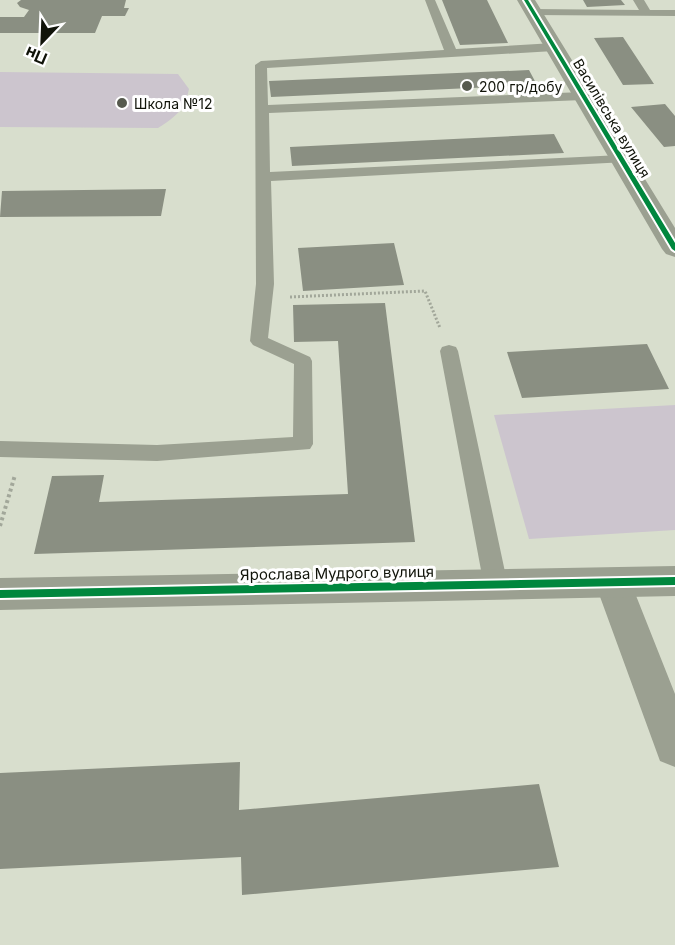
<svg xmlns="http://www.w3.org/2000/svg" width="675" height="945" viewBox="0 0 675 945" font-family="Inter,sans-serif">
	<rect width="100%" height="100%" fill="#d8decd"/>
	<path fill="#ccc5ce" d="M 0,72 L 178,74 L 189,89 C 185,109 176,117 158,128 L 0,127 Z
		M 675,405 L 675,530 L 529,539 L 494,415 Z"/>
	<path fill="#8a8f82" d="M 21,0 L 126,0 L 124,8 L 129,8 L 125,16 L 102,16 L 95,33 L 0,33 L 0,17 L 24,17 L 29,10 L 20,7 L 17,3 Z
		M 442,0 L 487,0 L 508,43 L 460,45 Z
		M 583,0 L 621,0 L 625,5 L 587,7 Z
		M 623,37 L 654,84 L 623,85 L 594,38 Z
		M 529,70 L 537,85 L 271,97 L 269,81 Z
		M 665,104 L 675,116 L 675,146 L 664,147 L 631,107 Z
		M 554,134 L 564,153 L 292,166 L 290,147 Z
		M 166,189 L 161,216 L 0,217 L 2,191 Z
		M 394,243 L 404,285 L 303,291 L 298,248 Z
		M 385,303 L 415,542 L 34,554 L 52,476 L 104,475 L 99,502 L 348,494 L 338,341 L 294,342 L 293,305 Z
		M 647,344 L 669,389 L 522,398 L 507,352 Z
		M 240,762 L 239,810 L 539,784 L 559,867 L 242,895 L 241,857 L 0,869 L 0,773 Z"/>
	<g fill="none" stroke-linecap="round" stroke-linejoin="round">
		<path stroke="#a2a79a" stroke-width="3" stroke-dasharray="2 2" stroke-linecap="butt" d="M 290,297 L 425,291 L 440,328"/>
		<path stroke="#a2a79a" stroke-width="4" stroke-dasharray="3 3" stroke-linecap="butt" d="M 0,526 L 15,475"/>
		<path fill="#9ba091" fill-rule="evenodd" d="M 425,0 L 435,0 L 456,49 L 554,43 L 560,47 L 554,51 L 267,68 L 268,105 L 583,92 L 590,96 L 583,100 L 269,113 L 270,172 L 621,155 L 626,156 L 628,159 L 626,162 L 271,181 L 274,284 L 268,338 L 310,357 L 312,361 L 313,444 L 310,449 L 157,461 L 0,457 L 0,441 L 157,445 L 293,437 L 294,364 L 253,345 L 250,341 L 256,284 L 255,65 L 261,61 L 444,50 Z
			M 633,0 L 644,0 L 650,10 L 675,10 L 675,16 L 533,15 L 527,12 L 533,9 L 639,10 Z
			M 449,345 L 456,347 L 458,351 L 508,586 L 504,593 L 496,596 L 488,593 L 484,586 L 440,351 L 442,347 Z"/>
		<path fill="#9ba091" fill-rule="evenodd" d="M 517,0 L 535,0 L 675,228 L 675,257 L 666,254 L 662,249 Z
			M 613,568 L 626,572 L 631,583 L 675,694 L 675,767 L 660,761 L 595,583 L 600,572 Z"/>
		<path fill="#9ba091" fill-rule="evenodd" d="M 675,566 L 675,596 L 0,610 L 0,578 Z"/>
		<defs>
			<path id="cycleway" d="M 524,0 L 528,0 L 675,243 L 675,251 L 672,249 Z
				M 675,577 L 675,585 L 0,598 L 0,590 Z"/>
		</defs>
		<use href="#cycleway" stroke="#fff" stroke-width="4"/>
		<use href="#cycleway" fill="#00873e" fill-rule="evenodd"/>
	</g>
	<g fill="#565a4e" stroke="#fff" stroke-width="2">
		<circle cx="467" cy="86" r="6"/>
		<circle cx="122" cy="103" r="6"/>
	</g>
	<g text-anchor="middle" dominant-baseline="central" stroke-width="6" stroke-linejoin="round" paint-order="stroke">
		<g font-size="14" fill="#101309" stroke="#fff" text-anchor="start">
			<text x="479" y="86">200 гр/добу</text>
			<text x="134" y="103">Школа №12</text>
		</g>
		<g font-size="14" fill="#101309" stroke="#fff">
			<text transform="translate(612 118) rotate(59)">Василівська вулиця</text>
		</g>
		<g font-size="15" fill="#101309" stroke="#fff">
			<text transform="translate(337 573) rotate(-1)">Ярослава Мудрого вулиця</text>
		</g>
	</g>
	<g transform="translate(42 42) rotate(203)" stroke="#ffffff" stroke-width="4.5" paint-order="stroke">
	<path d="M0-4.5L10 22L0 15L-10 22Z" fill="#101309"/>
	<text y="-9" font-size="16" font-weight="bold" text-anchor="middle" fill="#101309">Пн</text>
	</g>
</svg>
